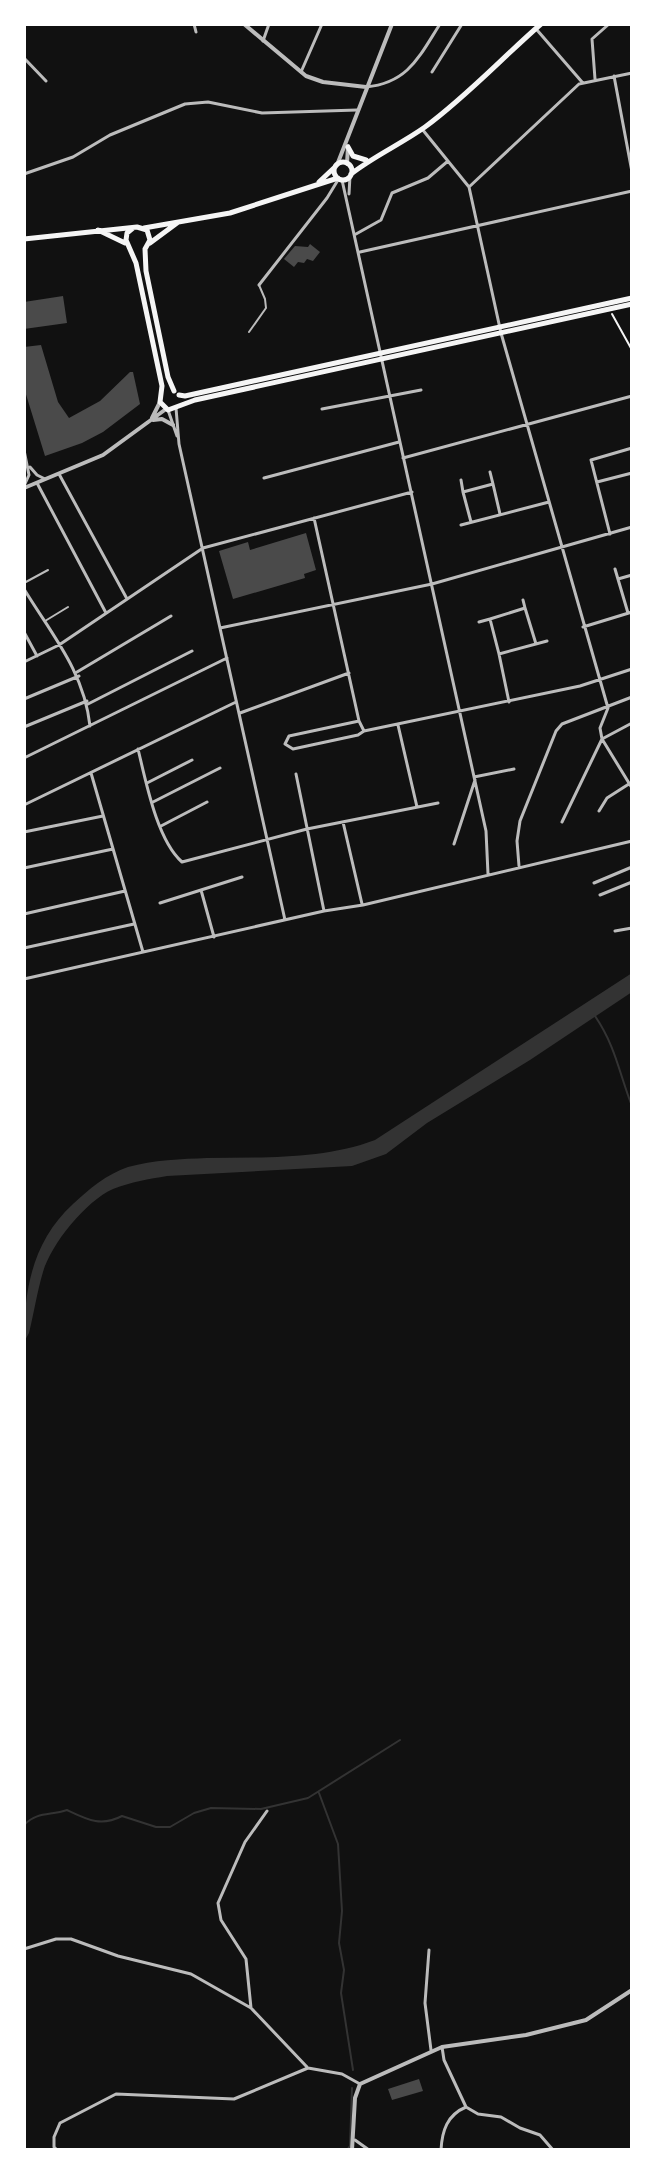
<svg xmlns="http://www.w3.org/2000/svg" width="656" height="2174" viewBox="0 0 656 2174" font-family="Raleway,sans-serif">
	<rect width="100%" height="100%" fill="#111"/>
	<path fill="#333" d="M 632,973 L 632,992 L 530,1060 L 427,1123 L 386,1154 L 352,1166 L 167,1176 C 149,1179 131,1182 113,1189 C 86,1201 51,1244 43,1272 C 37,1292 34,1313 29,1333 L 24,1342 C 24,1288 33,1241 73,1204 C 89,1189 107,1174 128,1167 C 153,1160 182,1159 207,1158 C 263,1157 322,1160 375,1140 Z"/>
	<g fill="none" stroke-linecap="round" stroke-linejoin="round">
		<path stroke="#333" stroke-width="2" d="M 595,1016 C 616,1047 619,1073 632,1106
			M 319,1793 L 338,1844 L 342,1911 L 339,1943 L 344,1970 L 341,1993 L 353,2070
			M 24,1825 C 38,1811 50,1816 67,1810 C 88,1820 101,1827 122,1816 L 156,1827 L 170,1827 L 194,1813 L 211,1808 L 261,1809 L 308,1798 L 400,1740
			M 347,2150 L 350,2146 L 352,2088"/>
	</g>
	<path fill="#4a4a4a" d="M 310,244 L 320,252 L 313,261 L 307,259 L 304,263 L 298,262 L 294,267 L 284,259 L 295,246 L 308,247 Z
		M 63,296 L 67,323 L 24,329 L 24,302 Z
		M 41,345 L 58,402 L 69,418 L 100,401 L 130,372 L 133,372 L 140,404 L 103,432 L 82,443 L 45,456 L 24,388 L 24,347 Z
		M 306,533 L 316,570 L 304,574 L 305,578 L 233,599 L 219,551 L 248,542 L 250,550 Z
		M 419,2079 L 423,2091 L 392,2100 L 388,2089 Z"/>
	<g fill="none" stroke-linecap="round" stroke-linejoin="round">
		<path stroke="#f5f5f5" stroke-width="2" d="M 612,314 L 632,350"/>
		<path stroke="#bcbcbc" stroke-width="2" d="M 249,332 L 266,308 L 265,299 L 259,285
			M 24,583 L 48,570
			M 45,621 L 68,607"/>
		<path stroke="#bcbcbc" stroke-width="3" d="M 194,24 L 196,32
			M 537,30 L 582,82
			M 263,41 L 269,24
			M 24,58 L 46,81
			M 301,72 L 322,24
			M 432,72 L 462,24
			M 614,76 L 632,172
			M 595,79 L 592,39 L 609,24
			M 366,87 C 408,83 419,57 440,24
			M 422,129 L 469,187 L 501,333 L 608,708 L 600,728 L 602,739 L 562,822
			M 24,174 L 73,157 L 110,135 L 185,104 L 208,102 L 262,113 L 357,110
			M 342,180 L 486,831 L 488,874
			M 469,187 L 579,84 L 632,73
			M 349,194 L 350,176
			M 356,234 L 381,220 L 392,193 L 428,178 L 448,161
			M 360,252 L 632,191
			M 259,285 L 327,198 L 338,180
			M 176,408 L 179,444 L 285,920
			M 322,409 L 421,390
			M 168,410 L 177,436
			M 24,450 L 29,475 L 24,486
			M 403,458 L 632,396
			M 30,467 L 37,475 L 45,479
			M 490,472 L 493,484
			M 59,474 L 126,597
			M 264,478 L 399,442
			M 461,480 L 463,492
			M 597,482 L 632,473
			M 37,483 L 106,613
			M 314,518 L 359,721 L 364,731
			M 471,522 L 463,492 L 493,484 L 500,514
			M 461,525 L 549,502
			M 610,534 L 591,460 L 632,448
			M 615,569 L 628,613
			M 618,579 L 632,575
			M 24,589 C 52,635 84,671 90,726
			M 523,600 L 525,608
			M 479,622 L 490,619
			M 583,627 L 632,612
			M 220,628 L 432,584 L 632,527
			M 24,632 L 37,656
			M 499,654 L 490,619 L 525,608 L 536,644
			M 24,662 L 59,645 L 203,548 L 412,492
			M 77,672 L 171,616
			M 24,699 L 79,676
			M 509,702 L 499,654 L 547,641
			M 88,704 L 192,651
			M 240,713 L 349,673
			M 359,721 L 289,736 L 285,744 L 293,749 L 358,735 L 364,731 L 580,686 L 632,669
			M 398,725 L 417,807
			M 24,727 L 87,701
			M 602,739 L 632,788
			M 602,739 L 632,723
			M 138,749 C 146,782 157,840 182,862 L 307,829 L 438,803
			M 24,758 L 227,658
			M 91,773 L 143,952
			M 296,774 L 324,911
			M 474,777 L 514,769
			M 147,783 L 192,760
			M 153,802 L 220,768
			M 24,805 L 236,702
			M 599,811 L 607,798 L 632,782
			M 343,822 L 362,904
			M 161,826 L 207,802
			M 24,832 L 103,816
			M 454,844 L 475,780
			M 519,866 L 517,841 L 520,821 L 556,731 L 562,724 L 632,697
			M 24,868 L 113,849
			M 594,883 L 632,867
			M 201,890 L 214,937
			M 600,895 L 632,882
			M 160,903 L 242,877
			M 24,914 L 125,891
			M 615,931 L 632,928
			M 24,948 L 134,924
			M 24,979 L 324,911 L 363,905 L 632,841
			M 24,1949 L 56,1939 L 71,1939 L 118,1956 L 191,1974 L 251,2008 L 307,2067
			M 429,1950 L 425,2003 L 431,2050
			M 251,2008 L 246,1959 L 221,1920 L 218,1903 L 245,1842 L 267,1811
			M 442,2047 L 444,2060 L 466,2107 L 478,2114 L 501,2117 L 520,2128 L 540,2135 L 553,2150
			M 355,2140 L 369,2150
			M 57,2150 L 54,2147 L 54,2137 L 60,2123 L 116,2094 L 234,2099 L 308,2068 L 342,2074 L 360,2084
			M 441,2150 C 442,2131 447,2115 466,2107"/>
		<path stroke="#bcbcbc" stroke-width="4" d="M 244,24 L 306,76 L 323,82 L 366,87
			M 347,164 L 348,146
			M 337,165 L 392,24
			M 152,418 L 160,402
			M 153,420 L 162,419 L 173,425
			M 24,488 L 103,455 L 166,409
			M 352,2150 L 355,2098 L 360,2084 L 442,2047 L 526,2035 L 586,2020 L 632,1990"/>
		<path stroke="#f5f5f5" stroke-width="5" d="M 348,147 L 353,156 L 366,160
			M334 171a9 9 0 1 1 18 0a9 9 0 1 1-18 0Z
			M 351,174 C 374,156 401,144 425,127 C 466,97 502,58 541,24
			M 319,182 L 335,167
			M 144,228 L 230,213 L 338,178
			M 150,243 L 177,223"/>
		<path stroke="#f5f5f5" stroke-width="5" d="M 133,228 L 127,233 L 126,240 L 136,263 L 162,386 L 160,402 L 168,410 L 195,400 L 632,304
			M 98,230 L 125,243
			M 24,239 L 137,227 L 147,230 L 150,240 L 145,249 L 146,271 L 168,377 L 174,391
			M 179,395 L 185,396 L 632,298"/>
	</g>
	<rect width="656" height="2174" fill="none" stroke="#ffffff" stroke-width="52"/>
</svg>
